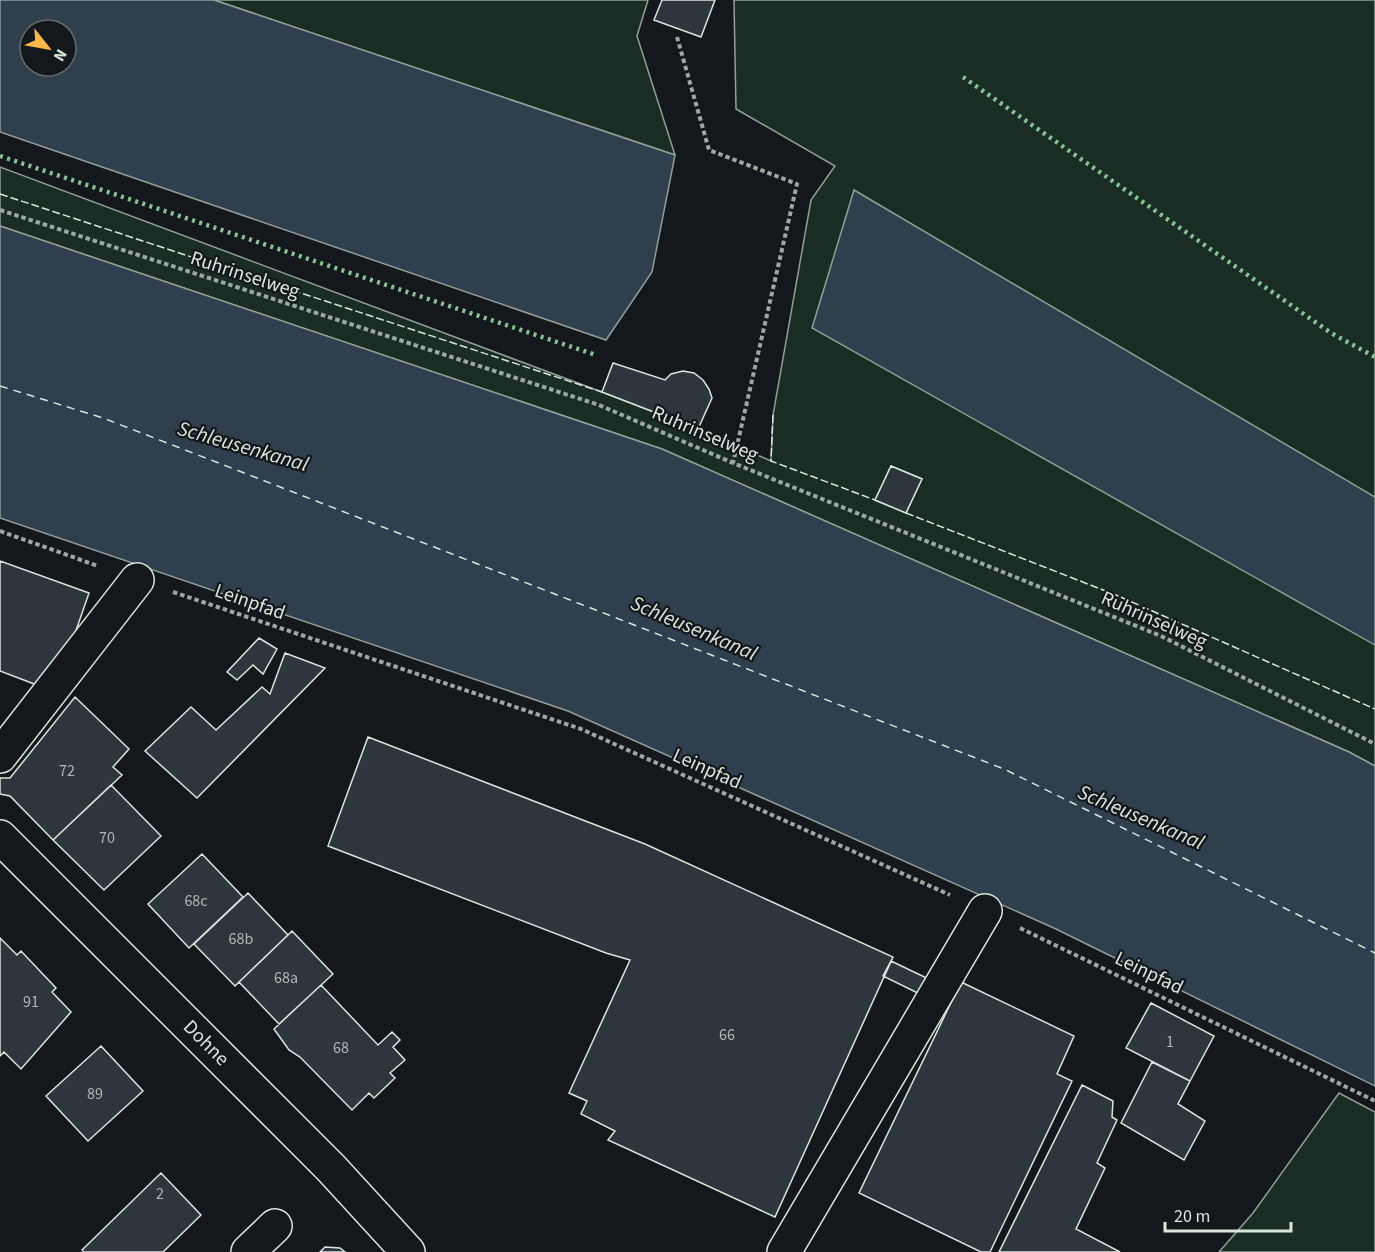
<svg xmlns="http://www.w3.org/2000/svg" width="1375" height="1252" viewBox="0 0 1375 1252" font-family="'Source Sans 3',sans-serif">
	<rect width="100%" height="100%" fill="#14181c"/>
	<path fill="#1a2d24" stroke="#939e99" stroke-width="1.5" fill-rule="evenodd" d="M 214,0 L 648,0 L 637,36 L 675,155 Z
		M 734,0 L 1375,0 L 1375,766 L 1349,752 L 662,449 L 0,226 L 0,167 L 602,392 L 698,429 L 771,461 L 773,415 L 811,200 L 835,166 L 736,109 ZM 891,466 L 922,479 L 906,513 L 875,500 Z
		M 1339,1093 L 1375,1112 L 1375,1252 L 1219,1252 L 1253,1213 Z"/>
	<path fill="#2f3f4d" stroke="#939e99" stroke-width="1.5" fill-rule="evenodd" d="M 0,0 L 214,0 L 675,155 L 652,272 L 606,340 L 0,132 ZM 30,30 L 66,30 L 66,66 L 30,66 Z
		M 854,190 L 1375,497 L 1375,645 L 812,328 Z
		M 0,226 L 662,449 L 1349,752 L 1375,766 L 1375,1086 L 1056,929 L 568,711 L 0,518 Z"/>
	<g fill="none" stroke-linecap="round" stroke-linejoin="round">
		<path stroke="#d8e6dc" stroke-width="1.5" stroke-dasharray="8 6" stroke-linecap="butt" d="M 0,386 L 103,418 L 1004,769 L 1375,953"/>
	</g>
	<path fill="#2c363c" stroke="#d8e6dc" stroke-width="1.5" d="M 662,0 L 715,0 L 701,37 L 654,20 Z
		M 613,363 L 665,380 L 671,374 L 683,371 L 694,373 L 703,380 L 709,389 L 712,398 L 698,429 L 602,392 Z
		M 891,466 L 922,479 L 906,513 L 875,500 Z
		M 0,561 L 89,593 L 71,645 L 37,685 L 0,671 Z
		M 259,638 L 277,649 L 263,674 L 253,665 L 237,680 L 227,672 Z
		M 285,653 L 325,668 L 197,798 L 145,751 L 191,707 L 216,730 L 262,687 L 270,694 Z
		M 75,697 L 129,749 L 113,767 L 122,775 L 53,840 L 10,796 L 0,794 L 0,778 L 10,778 Z
		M 368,737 L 645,844 L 893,957 L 775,1217 L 608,1140 L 615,1131 L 581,1114 L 587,1101 L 569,1093 L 630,960 L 606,953 L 328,846 Z
		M 111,785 L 161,836 L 104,890 L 53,840 Z
		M 202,854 L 243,897 L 189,948 L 148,904 Z
		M 248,893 L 288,935 L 235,986 L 194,944 Z
		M 292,931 L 333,974 L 279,1024 L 239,982 Z
		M 0,938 L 17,955 L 21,951 L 56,988 L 52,992 L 71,1012 L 21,1069 L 4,1052 L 0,1056 Z
		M 891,961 L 956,992 L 948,1008 L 883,976 Z
		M 961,982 L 1074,1036 L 1057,1074 L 1072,1081 L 990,1252 L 981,1252 L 859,1193 Z
		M 321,985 L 378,1045 L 392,1032 L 400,1040 L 393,1047 L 405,1060 L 390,1073 L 395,1078 L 374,1098 L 369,1093 L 352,1110 L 300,1057 L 289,1050 L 274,1029 Z
		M 1151,1003 L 1214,1036 L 1190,1081 L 1126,1048 Z
		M 101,1046 L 143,1091 L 88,1141 L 46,1096 Z
		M 1152,1062 L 1190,1081 L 1178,1104 L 1205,1121 L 1184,1160 L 1121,1123 Z
		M 1082,1085 L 1113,1101 L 1112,1117 L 1117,1120 L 1097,1163 L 1105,1168 L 1076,1229 L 1120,1252 L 999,1252 Z
		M 161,1173 L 201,1215 L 163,1252 L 84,1252 L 82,1250 Z
		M 325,1247 L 340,1248 L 345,1252 L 320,1252 Z"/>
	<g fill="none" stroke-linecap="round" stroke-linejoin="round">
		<defs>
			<path id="minor" d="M 0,756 L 137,580
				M 0,837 L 331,1168 L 408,1252
				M 248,1252 L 275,1226
				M 784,1252 L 985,911"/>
		</defs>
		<use href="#minor" stroke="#d8e6dc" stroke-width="36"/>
		<path stroke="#9da8a2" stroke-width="4" stroke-dasharray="4.5 3" stroke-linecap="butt" d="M 677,37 L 709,150 L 797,184 L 733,463
			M 0,210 L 599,405 L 733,463 L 1161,636 L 1375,744
			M 0,531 L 98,566
			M 173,592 L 581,729 L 950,895
			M 1020,928 L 1375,1101"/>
		<use href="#minor" stroke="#14181c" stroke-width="33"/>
		<path stroke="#8ac095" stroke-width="4.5" stroke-dasharray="3 4.5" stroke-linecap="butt" d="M 963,77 L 1331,333 L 1375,357
			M 0,156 L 596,355"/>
		<path stroke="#d8e6dc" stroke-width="1.5" stroke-dasharray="8 3" stroke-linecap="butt" d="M 0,194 L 602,392
			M 773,415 L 771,461 L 875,500
			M 906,513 L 1116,595 L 1375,709"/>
	</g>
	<g text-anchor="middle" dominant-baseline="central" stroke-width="4.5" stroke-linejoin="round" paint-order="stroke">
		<g font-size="16" fill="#adbab4">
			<text x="67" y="771">72</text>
			<text x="107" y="838">70</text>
			<text x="196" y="901">68c</text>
			<text x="241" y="939">68b</text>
			<text x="286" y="978">68a</text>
			<text x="31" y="1002">91</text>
			<text x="727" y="1035">66</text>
			<text x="1170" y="1042">1</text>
			<text x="341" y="1048">68</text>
			<text x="95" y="1094">89</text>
			<text x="160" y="1194">2</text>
		</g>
		<g font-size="20" fill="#d8e6dc" stroke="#14181c">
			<text transform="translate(245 275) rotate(18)">Ruhrinselweg</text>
			<text transform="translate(705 434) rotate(23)">Ruhrinselweg</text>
			<text transform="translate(250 602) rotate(19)">Leinpfad</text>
			<text transform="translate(1154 620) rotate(24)">Ruhrinselweg</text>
			<text transform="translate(707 769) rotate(24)">Leinpfad</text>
			<text transform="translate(1149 973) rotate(26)">Leinpfad</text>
			<text transform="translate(206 1043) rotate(45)">Dohne</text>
		</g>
		<g font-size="21" font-style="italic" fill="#d8e6dc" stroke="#14181c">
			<text transform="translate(243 446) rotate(16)">Schleusenkanal</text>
			<text transform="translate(694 628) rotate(23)">Schleusenkanal</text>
			<text transform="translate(1141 817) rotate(23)">Schleusenkanal</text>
		</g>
	</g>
	<g transform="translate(48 48) rotate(121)"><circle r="28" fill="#14181c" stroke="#626a69" stroke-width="1.5"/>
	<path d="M0-4.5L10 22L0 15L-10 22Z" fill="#ffb74d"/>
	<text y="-9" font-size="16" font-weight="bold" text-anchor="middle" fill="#d8e6dc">N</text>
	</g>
	<path d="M1165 1222v9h126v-9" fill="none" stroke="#d8e6dc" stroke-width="3"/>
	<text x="1174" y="1222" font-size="18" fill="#d8e6dc" stroke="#14181c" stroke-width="4.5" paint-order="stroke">20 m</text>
</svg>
